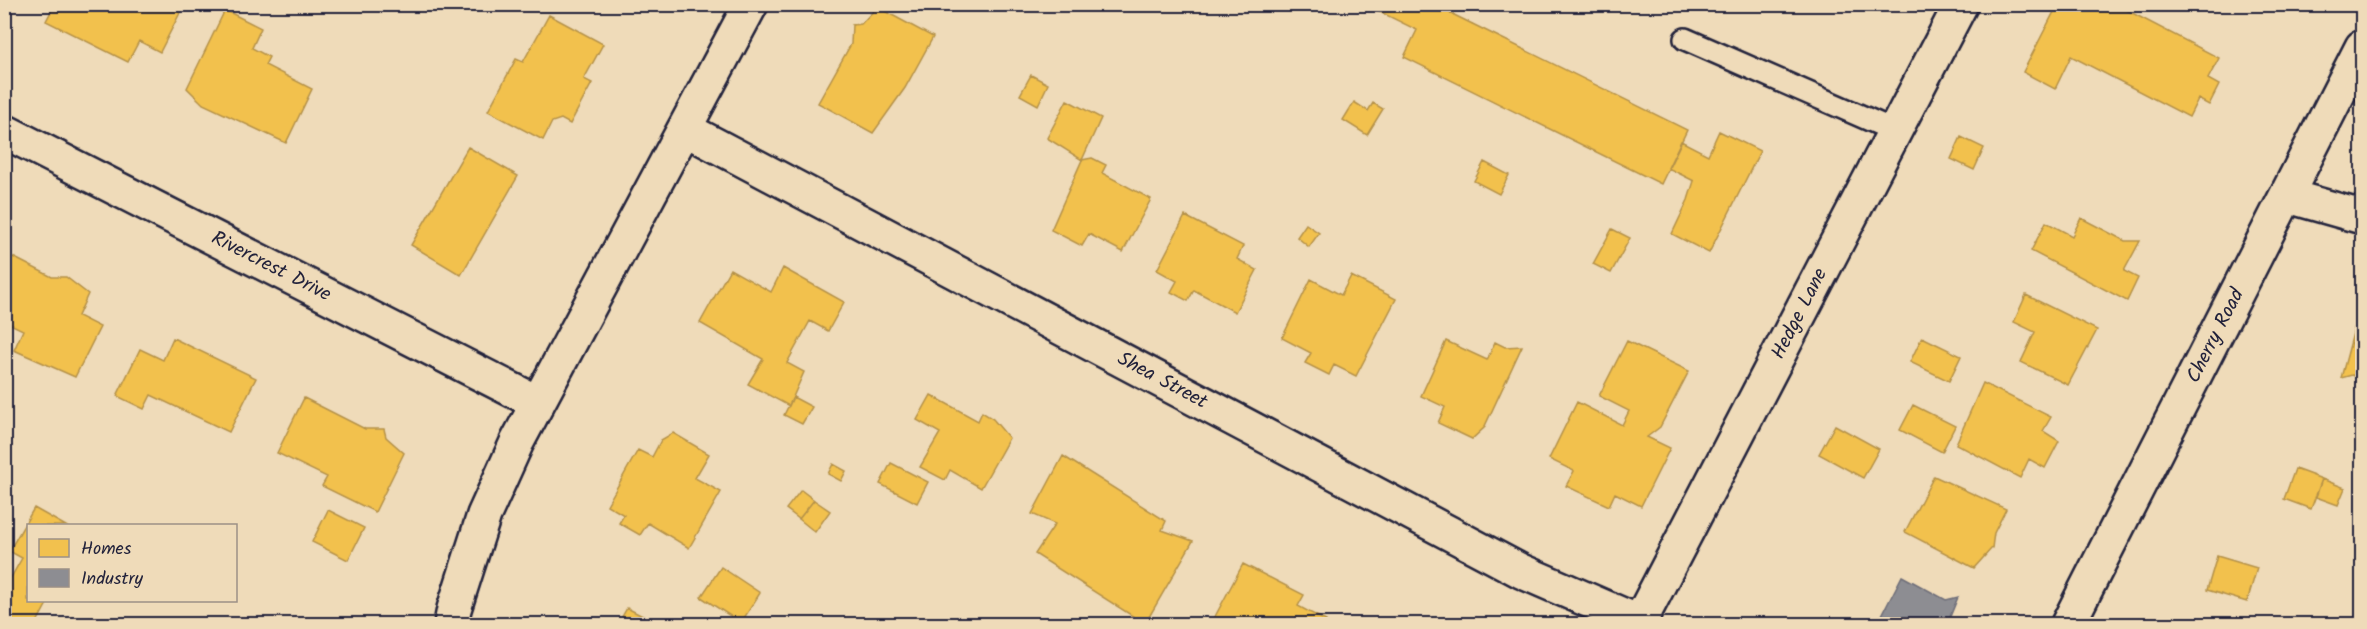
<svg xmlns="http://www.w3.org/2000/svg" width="2367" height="629" viewBox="0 0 2367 629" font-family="Kalam,sans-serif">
	<rect width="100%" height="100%" fill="#efdbb9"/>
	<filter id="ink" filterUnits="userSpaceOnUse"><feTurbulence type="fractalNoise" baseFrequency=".0167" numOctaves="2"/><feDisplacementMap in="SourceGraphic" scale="12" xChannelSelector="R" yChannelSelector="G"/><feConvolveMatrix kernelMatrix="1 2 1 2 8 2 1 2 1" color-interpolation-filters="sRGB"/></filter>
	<g filter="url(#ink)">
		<path fill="#f2c14e" stroke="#b49148" stroke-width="1.5" d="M 55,4 L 184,4 L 184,5 L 160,52 L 139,41 L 128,62 L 46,21 Z
			M 1374,4 L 1439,4 L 1438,7 L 1687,130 L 1661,184 L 1404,57 L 1417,30 L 1372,8 Z
			M 2058,4 L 2115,4 L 2219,58 L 2208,79 L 2219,85 L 2209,105 L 2198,99 L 2189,117 L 2071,56 L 2055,89 L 2023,72 Z
			M 877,7 L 933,37 L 905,88 L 873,133 L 818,103 L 851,44 L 852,25 L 861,24 Z
			M 225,10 L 261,28 L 252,48 L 269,57 L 265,65 L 312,89 L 286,143 L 203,104 L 187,88 Z
			M 549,15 L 603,44 L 584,79 L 592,83 L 570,124 L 561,119 L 552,122 L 543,140 L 488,111 L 516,59 L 523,62 Z
			M 1031,75 L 1048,84 L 1038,105 L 1020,95 Z
			M 1067,100 L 1101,118 L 1082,160 L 1047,138 Z
			M 1354,102 L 1368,111 L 1373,103 L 1383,109 L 1367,135 L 1343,120 Z
			M 1719,131 L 1760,151 L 1709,253 L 1672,234 L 1688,200 L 1694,181 L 1668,168 L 1681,141 L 1708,155 Z
			M 1961,137 L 1984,148 L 1974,170 L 1951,159 Z
			M 468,147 L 518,176 L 461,275 L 411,245 Z
			M 1092,158 L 1106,165 L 1102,173 L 1151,199 L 1123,252 L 1089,234 L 1082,246 L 1051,230 L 1082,160 Z
			M 1484,162 L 1509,175 L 1499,194 L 1474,181 Z
			M 1185,216 L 1243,246 L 1237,259 L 1257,270 L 1235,312 L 1194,290 L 1188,301 L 1171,292 L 1177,281 L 1157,270 Z
			M 2081,218 L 2125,241 L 2140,241 L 2124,271 L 2138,278 L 2127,301 L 2031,251 L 2046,222 L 2072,236 Z
			M 1306,224 L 1319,233 L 1309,247 L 1297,237 Z
			M 1612,229 L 1630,238 L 1611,273 L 1593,264 Z
			M 7,254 L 52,277 L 66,277 L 88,294 L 78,316 L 100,327 L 75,377 L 14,350 L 23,330 L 4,321 L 4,259 Z
			M 783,268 L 844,302 L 828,331 L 810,321 L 787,363 L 804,372 L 789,406 L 748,384 L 763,359 L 700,323 L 730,269 L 771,292 Z
			M 1351,276 L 1396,299 L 1356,376 L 1334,365 L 1329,375 L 1305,363 L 1311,353 L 1282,338 L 1311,279 L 1341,295 Z
			M 2026,295 L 2097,330 L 2068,385 L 2021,362 L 2035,332 L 2014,322 Z
			M 2356,322 L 2362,324 L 2362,379 L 2352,375 L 2341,378 Z
			M 1922,337 L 1961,356 L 1949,381 L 1910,362 Z
			M 173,338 L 256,378 L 229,432 L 151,395 L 144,409 L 117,396 L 140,349 L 163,360 Z
			M 1446,341 L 1487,360 L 1495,342 L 1505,347 L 1522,346 L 1484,428 L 1472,439 L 1438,423 L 1445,407 L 1421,396 Z
			M 1627,341 L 1689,371 L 1660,427 L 1647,437 L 1670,448 L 1641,506 L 1615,493 L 1609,506 L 1566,486 L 1574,471 L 1549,459 L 1577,402 L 1622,425 L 1629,411 L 1599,396 Z
			M 1983,383 L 2051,417 L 2043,431 L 2059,441 L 2045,468 L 2029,459 L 2020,478 L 1956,444 Z
			M 931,395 L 978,421 L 982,412 L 993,419 L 1009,438 L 981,488 L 950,470 L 945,480 L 920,467 L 940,433 L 917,420 Z
			M 793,397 L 812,407 L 802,424 L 784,415 Z
			M 304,398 L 365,429 L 384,429 L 386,437 L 404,453 L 375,512 L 322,486 L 327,477 L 277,453 Z
			M 1913,405 L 1955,426 L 1942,452 L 1900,430 Z
			M 1835,425 L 1879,449 L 1863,478 L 1819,454 Z
			M 673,433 L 709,454 L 695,478 L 721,492 L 689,548 L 648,523 L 640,535 L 619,523 L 624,515 L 607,505 L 638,450 L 652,457 L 661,440 Z
			M 1063,456 L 1166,521 L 1162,530 L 1193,541 L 1145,624 L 1035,554 L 1055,524 L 1032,514 Z
			M 891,463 L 928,482 L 917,503 L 880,484 Z
			M 833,464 L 846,471 L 841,481 L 828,474 Z
			M 2295,469 L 2322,479 L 2311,509 L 2284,499 Z
			M 1934,476 L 2006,509 L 1994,533 L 1992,548 L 1974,568 L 1905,532 Z
			M 2322,479 L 2345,488 L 2338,505 L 2316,497 Z
			M 801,490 L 814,500 L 799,519 L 786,509 Z
			M 814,500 L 830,511 L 815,532 L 799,519 Z
			M 34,508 L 66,526 L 28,526 L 28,600 L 49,600 L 36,624 L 4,624 L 4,590 L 22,558 L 9,551 Z
			M 328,510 L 364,528 L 348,560 L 312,542 Z
			M 2217,556 L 2257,568 L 2247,602 L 2207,590 Z
			M 1243,564 L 1304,595 L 1298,606 L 1326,621 L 1324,624 L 1211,624 Z
			M 721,567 L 760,593 L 741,623 L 701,597 Z
			M 627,608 L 658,624 L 618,624 Z"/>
		<path fill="#8d8d92" stroke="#6d6d78" stroke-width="1.5" d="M 1902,576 L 1946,600 L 1958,597 L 1947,624 L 1885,624 L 1879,621 Z"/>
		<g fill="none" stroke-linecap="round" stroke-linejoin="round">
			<defs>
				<path id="service" d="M 1685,39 L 1895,131"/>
				<path id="minor" d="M 685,129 L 1521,571 L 1643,624
					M 4,131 L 538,403
					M 2288,196 L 2362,217
					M 1639,623 L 1961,4
					M 451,624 L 454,609 L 484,515 L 517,442 L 751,4
					M 2068,624 L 2362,47"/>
			</defs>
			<use href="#service" stroke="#22223b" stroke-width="26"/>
			<use href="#minor" stroke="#22223b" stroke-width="38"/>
			<use href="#service" stroke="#efdbb9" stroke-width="21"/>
			<use href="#minor" stroke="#efdbb9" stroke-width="33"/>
		</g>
	</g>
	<g text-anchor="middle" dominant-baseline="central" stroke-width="6" stroke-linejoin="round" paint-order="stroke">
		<g font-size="20" fill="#22223b" stroke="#efdbb9">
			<text transform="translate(271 267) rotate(27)">Rivercrest Drive</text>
			<text transform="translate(1800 314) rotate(-63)">Hedge Lane</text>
			<text transform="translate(2216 336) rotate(-63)">Cherry Road</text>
			<text transform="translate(1162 381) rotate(28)">Shea Street</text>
		</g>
	</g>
	<rect width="2367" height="629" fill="none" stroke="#efdbb9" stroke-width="24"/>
	<rect x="12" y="12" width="2343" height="605" fill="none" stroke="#22223b" stroke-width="2" filter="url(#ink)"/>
	<rect x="27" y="524" width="210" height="78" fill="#efdbb9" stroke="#9d9187" stroke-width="1.5"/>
	<rect x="39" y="539" width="30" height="18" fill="#f2c14e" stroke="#9d9187" stroke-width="1.5"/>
	<text x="81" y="554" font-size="18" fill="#22223b">Homes</text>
	<rect x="39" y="569" width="30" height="18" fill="#8d8d92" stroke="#9d9187" stroke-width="1.5"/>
	<text x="81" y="584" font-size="18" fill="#22223b">Industry</text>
</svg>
